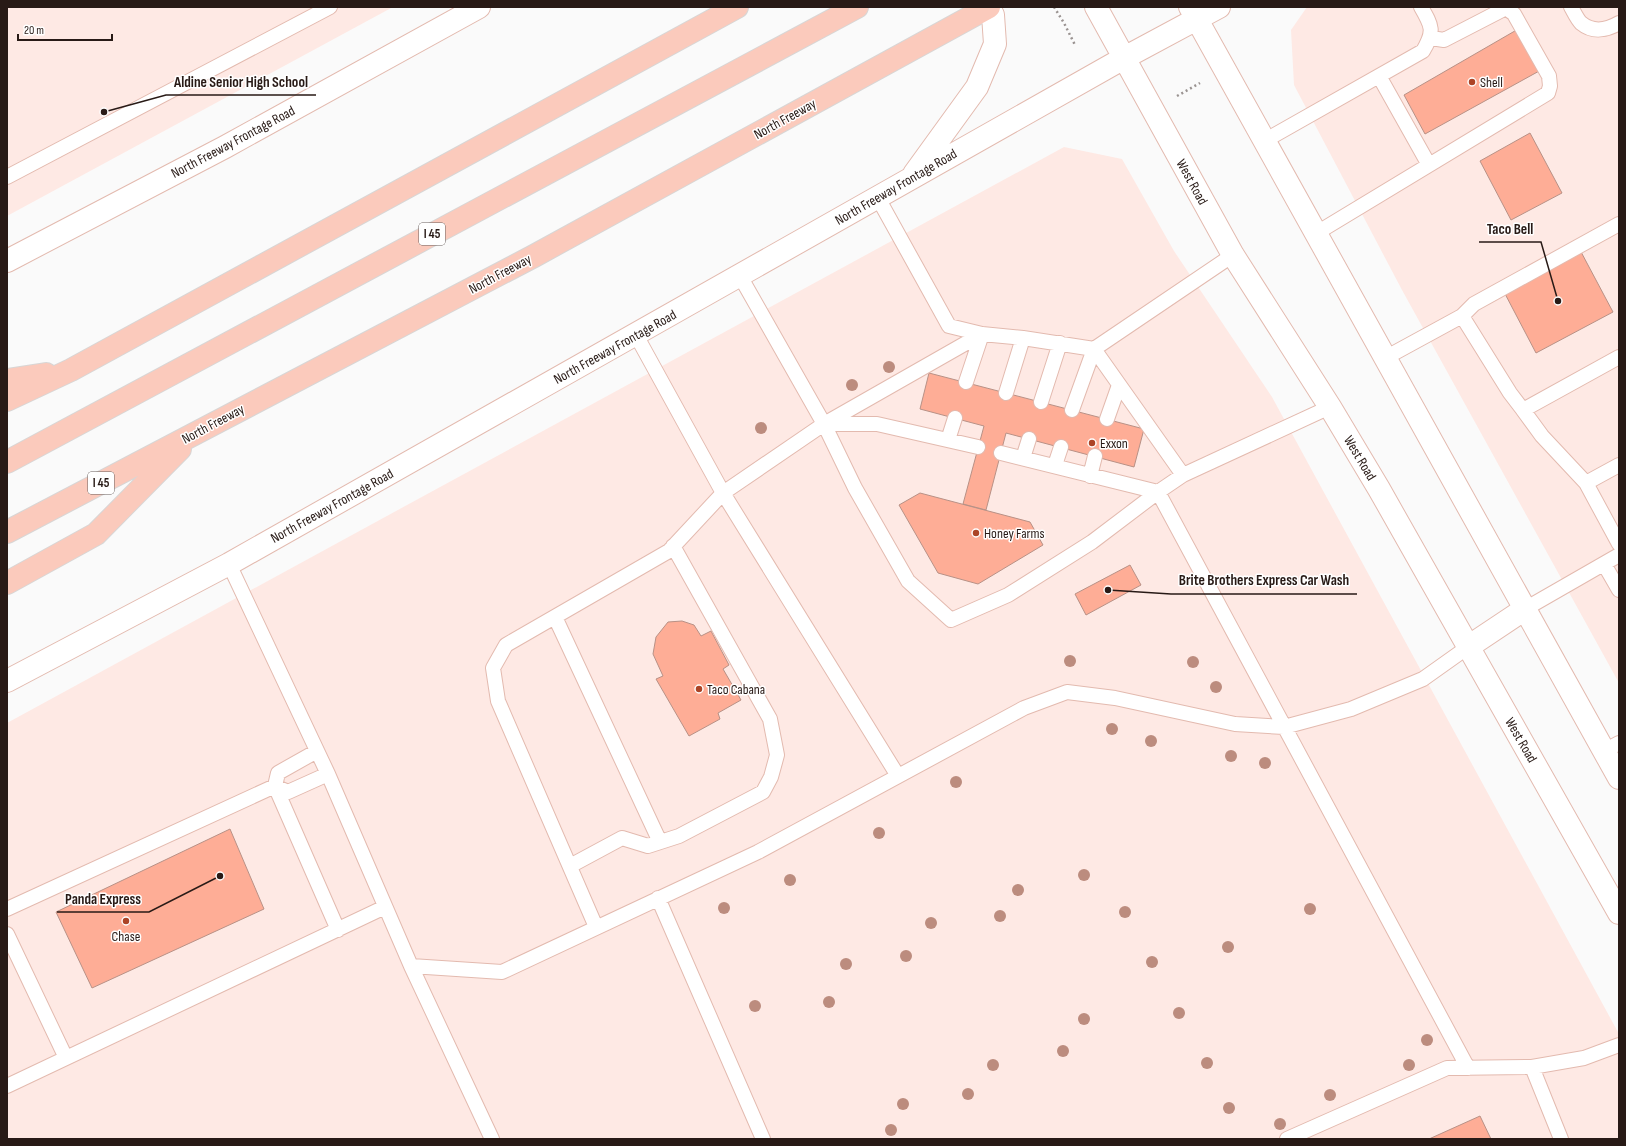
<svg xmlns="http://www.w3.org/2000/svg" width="1626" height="1146" viewBox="0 0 1626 1146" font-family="'Sofia Sans Condensed',sans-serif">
	<rect width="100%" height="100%" fill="#fafafa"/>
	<path fill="#fee9e4" d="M 7,7 L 393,7 L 7,216 Z
		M 1307,7 L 1619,7 L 1619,683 L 1402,290 L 1294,85 L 1291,30 Z
		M 1064,147 L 1122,159 L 1174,251 L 1272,397 L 1619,1034 L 1619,1139 L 7,1139 L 7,723 Z"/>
	<path fill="#fead96" stroke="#b89186" d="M 1520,28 L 1541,70 L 1425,134 L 1404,95 Z
		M 1530,133 L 1562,193 L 1511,220 L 1480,161 Z
		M 1580,250 L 1613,312 L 1536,353 L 1503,290 Z
		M 929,373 L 1144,429 L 1134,467 L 1006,433 L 986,510 L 963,504 L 984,426 L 920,409 Z
		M 920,493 L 1030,522 L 1043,545 L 978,584 L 938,573 L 899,505 Z
		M 1130,565 L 1141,585 L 1086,615 L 1075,594 Z
		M 682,621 L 694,625 L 701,636 L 711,631 L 729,665 L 723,669 L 741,700 L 718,713 L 720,719 L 689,736 L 656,679 L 663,676 L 653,654 L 656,637 L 668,622 Z
		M 230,829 L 264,909 L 92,988 L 56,912 Z
		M 1480,1116 L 1491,1139 L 1429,1139 Z"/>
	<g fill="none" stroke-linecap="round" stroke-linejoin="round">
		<defs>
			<path id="service" d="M 1571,7 C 1574,12 1577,19 1581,23 C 1593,33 1607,30 1619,23
				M 1379,76 L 1429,165
				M 1264,141 L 1423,51 C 1435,31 1432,26 1421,7
				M 7,177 L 330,7
				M 878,198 L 949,326 L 982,334 L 1023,338 L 1094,349 L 1233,255
				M 1315,234 L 1548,93 L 1550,86 L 1549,76 L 1514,14 L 1506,8 L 1444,40 L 1431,38
				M 1462,316 L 1510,393 L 1523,410
				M 636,335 L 723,493 L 898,776
				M 1094,349 L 1183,475
				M 1619,357 L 1523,410 L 1542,436 L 1586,483 L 1619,544
				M 1385,358 L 1462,316 L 1474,304 L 1619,224
				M 966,382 L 982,334
				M 1006,393 L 1023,338
				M 1041,402 L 1060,343
				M 1330,407 L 1183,475 L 1158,492 L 1468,1068
				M 1072,410 L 1094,349
				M 1107,419 L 1119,385
				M 824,424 L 855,488 L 908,581 L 951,620 L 1008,595 L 1092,542 L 1158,492
				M 824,424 L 982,334
				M 825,424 L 877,424 L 978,447
				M 948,440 L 955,418
				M 1001,453 L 1158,492
				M 1023,458 L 1029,439
				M 1055,465 L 1061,447
				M 1090,476 L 1095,456
				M 1586,483 L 1619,465
				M 229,564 L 328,774 L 411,966 L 502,972 L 758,852 L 1024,708 L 1067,692 L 1115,698 L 1235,724 L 1284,727 L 1351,709 L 1423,679 L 1468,647
				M 1604,564 L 1619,590
				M 1525,609 L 1619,555
				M 555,617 L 660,842
				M 317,751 L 278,773 L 275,786 L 338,930
				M 1604,751 L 1619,743
				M 570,866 L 622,838 L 648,846 L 679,836 L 763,792 L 771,777 L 777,755 L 770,719 L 673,546
				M 658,898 L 763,1139
				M 7,909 L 275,786 L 288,792 L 328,774
				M 596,927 L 498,701 L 493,668 L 506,645 L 669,551 L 723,493 L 824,424 L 740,276
				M 7,934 L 66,1058
				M 411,966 L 492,1139
				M 1532,1067 L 1561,1139
				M 7,1086 L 385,907
				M 1287,1139 L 1447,1068 L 1532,1067 L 1584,1058 L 1619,1045"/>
			<path id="secondary" d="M 1096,7 L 1233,255 L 1330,407 L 1379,489 L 1619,913
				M 1190,7 L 1619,778
				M 914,174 L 977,87 L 995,44 L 993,15 L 989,7
				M 7,261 L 225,147 L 479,7
				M 1468,647 L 1525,609
				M 7,681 L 229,564 L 1124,58 L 1219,7"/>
			<path id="motorway" d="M 7,380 L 46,374
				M 7,400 L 71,370 L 737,7
				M 7,462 L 857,7
				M 7,532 L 534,256 L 989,7
				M 7,583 L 96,534 L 180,449"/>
		</defs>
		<use href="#service" stroke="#e3baaf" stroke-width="16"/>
		<use href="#secondary" stroke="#e3baaf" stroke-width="24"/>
		<use href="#motorway" stroke="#d8d6d5" stroke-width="24"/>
		<path stroke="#9a9391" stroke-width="2.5" stroke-dasharray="2 3" stroke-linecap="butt" d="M 1054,7 L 1064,23 L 1075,45
			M 1177,96 L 1200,83"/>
		<use href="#service" stroke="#fff" stroke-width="14"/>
		<use href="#secondary" stroke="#fff" stroke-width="22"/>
		<use href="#motorway" stroke="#fbcabc" stroke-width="22"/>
	</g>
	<g fill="#bc8c7e">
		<circle cx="889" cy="367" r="6"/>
		<circle cx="852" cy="385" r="6"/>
		<circle cx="761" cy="428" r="6"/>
		<circle cx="1070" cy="661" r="6"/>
		<circle cx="1193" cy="662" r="6"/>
		<circle cx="1216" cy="687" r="6"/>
		<circle cx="1112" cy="729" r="6"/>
		<circle cx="1151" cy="741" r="6"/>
		<circle cx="1231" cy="756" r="6"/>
		<circle cx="1265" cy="763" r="6"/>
		<circle cx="956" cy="782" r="6"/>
		<circle cx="879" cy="833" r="6"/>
		<circle cx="1084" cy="875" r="6"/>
		<circle cx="790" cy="880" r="6"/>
		<circle cx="1018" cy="890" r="6"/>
		<circle cx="724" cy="908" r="6"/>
		<circle cx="1310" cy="909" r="6"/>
		<circle cx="1125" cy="912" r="6"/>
		<circle cx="1000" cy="916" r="6"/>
		<circle cx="931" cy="923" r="6"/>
		<circle cx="1228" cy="947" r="6"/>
		<circle cx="906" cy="956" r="6"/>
		<circle cx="1152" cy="962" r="6"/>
		<circle cx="846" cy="964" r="6"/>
		<circle cx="829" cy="1002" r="6"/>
		<circle cx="755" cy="1006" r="6"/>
		<circle cx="1179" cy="1013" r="6"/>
		<circle cx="1084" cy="1019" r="6"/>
		<circle cx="1427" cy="1040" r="6"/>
		<circle cx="1063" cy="1051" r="6"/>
		<circle cx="1207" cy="1063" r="6"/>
		<circle cx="993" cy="1065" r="6"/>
		<circle cx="1409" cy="1065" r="6"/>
		<circle cx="968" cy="1094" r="6"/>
		<circle cx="1330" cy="1095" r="6"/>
		<circle cx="903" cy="1104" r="6"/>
		<circle cx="1229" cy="1108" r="6"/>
		<circle cx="1280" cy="1124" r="6"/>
		<circle cx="891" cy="1130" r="6"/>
	</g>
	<g fill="#ac4426" stroke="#fff" stroke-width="1.5">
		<circle cx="1472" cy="82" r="4"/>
		<circle cx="1092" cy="443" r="4"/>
		<circle cx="976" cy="533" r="4"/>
		<circle cx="699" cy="689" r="4"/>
		<circle cx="126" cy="921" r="4"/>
	</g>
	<g text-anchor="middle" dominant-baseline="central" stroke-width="3" stroke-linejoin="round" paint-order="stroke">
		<g fill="#fff" stroke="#685f5c" stroke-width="1">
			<rect x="419" y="223" width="26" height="22" rx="3"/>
			<rect x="88" y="472" width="26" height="22" rx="3"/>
		</g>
		<g font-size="13" font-weight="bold" fill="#281a16">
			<text x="432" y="234">I 45</text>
			<text x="101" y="483">I 45</text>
		</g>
		<g font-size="14" fill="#281a16" stroke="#fff" text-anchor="start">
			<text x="1480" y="82">Shell</text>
			<text x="1100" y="443">Exxon</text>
			<text x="984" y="533">Honey Farms</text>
			<text x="707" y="689">Taco Cabana</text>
			<text x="126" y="936" text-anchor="middle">Chase</text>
		</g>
		<g font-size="14" fill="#281a16" stroke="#fff">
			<text transform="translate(785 119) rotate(-29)">North Freeway</text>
			<text transform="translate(233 142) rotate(-28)">North Freeway Frontage Road</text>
			<text transform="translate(1192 182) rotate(61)">West Road</text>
			<text transform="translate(896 187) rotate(-30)">North Freeway Frontage Road</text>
			<text transform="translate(500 274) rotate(-28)">North Freeway</text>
			<text transform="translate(615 347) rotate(-29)">North Freeway Frontage Road</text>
			<text transform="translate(213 424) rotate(-28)">North Freeway</text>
			<text transform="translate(1360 458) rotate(59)">West Road</text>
			<text transform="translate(332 506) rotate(-29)">North Freeway Frontage Road</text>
			<text transform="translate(1521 740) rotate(60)">West Road</text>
		</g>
	</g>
	<path fill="none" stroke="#281a16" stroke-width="1.5" d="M104 112L166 95H316M1558 301L1541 242H1479M1108 590L1171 594H1357M220 876L149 912H57"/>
	<g fill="#281a16" stroke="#fff" stroke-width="1.5">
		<circle cx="104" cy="112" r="4"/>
		<circle cx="1558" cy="301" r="4"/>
		<circle cx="1108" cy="590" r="4"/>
		<circle cx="220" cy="876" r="4"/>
	</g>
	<g font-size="15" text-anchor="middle" font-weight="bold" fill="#281a16" stroke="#fff" stroke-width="3" stroke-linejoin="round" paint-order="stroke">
		<text x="241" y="87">Aldine Senior High School</text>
		<text x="1510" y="234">Taco Bell</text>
		<text x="1264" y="585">Brite Brothers Express Car Wash</text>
		<text x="103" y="904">Panda Express</text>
	</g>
	<rect width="1626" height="1146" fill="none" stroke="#281a16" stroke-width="16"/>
	<path d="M18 34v6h94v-6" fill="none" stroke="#281a16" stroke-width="2"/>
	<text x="24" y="34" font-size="12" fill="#281a16" stroke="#ffffff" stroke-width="3" paint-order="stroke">20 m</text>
</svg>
